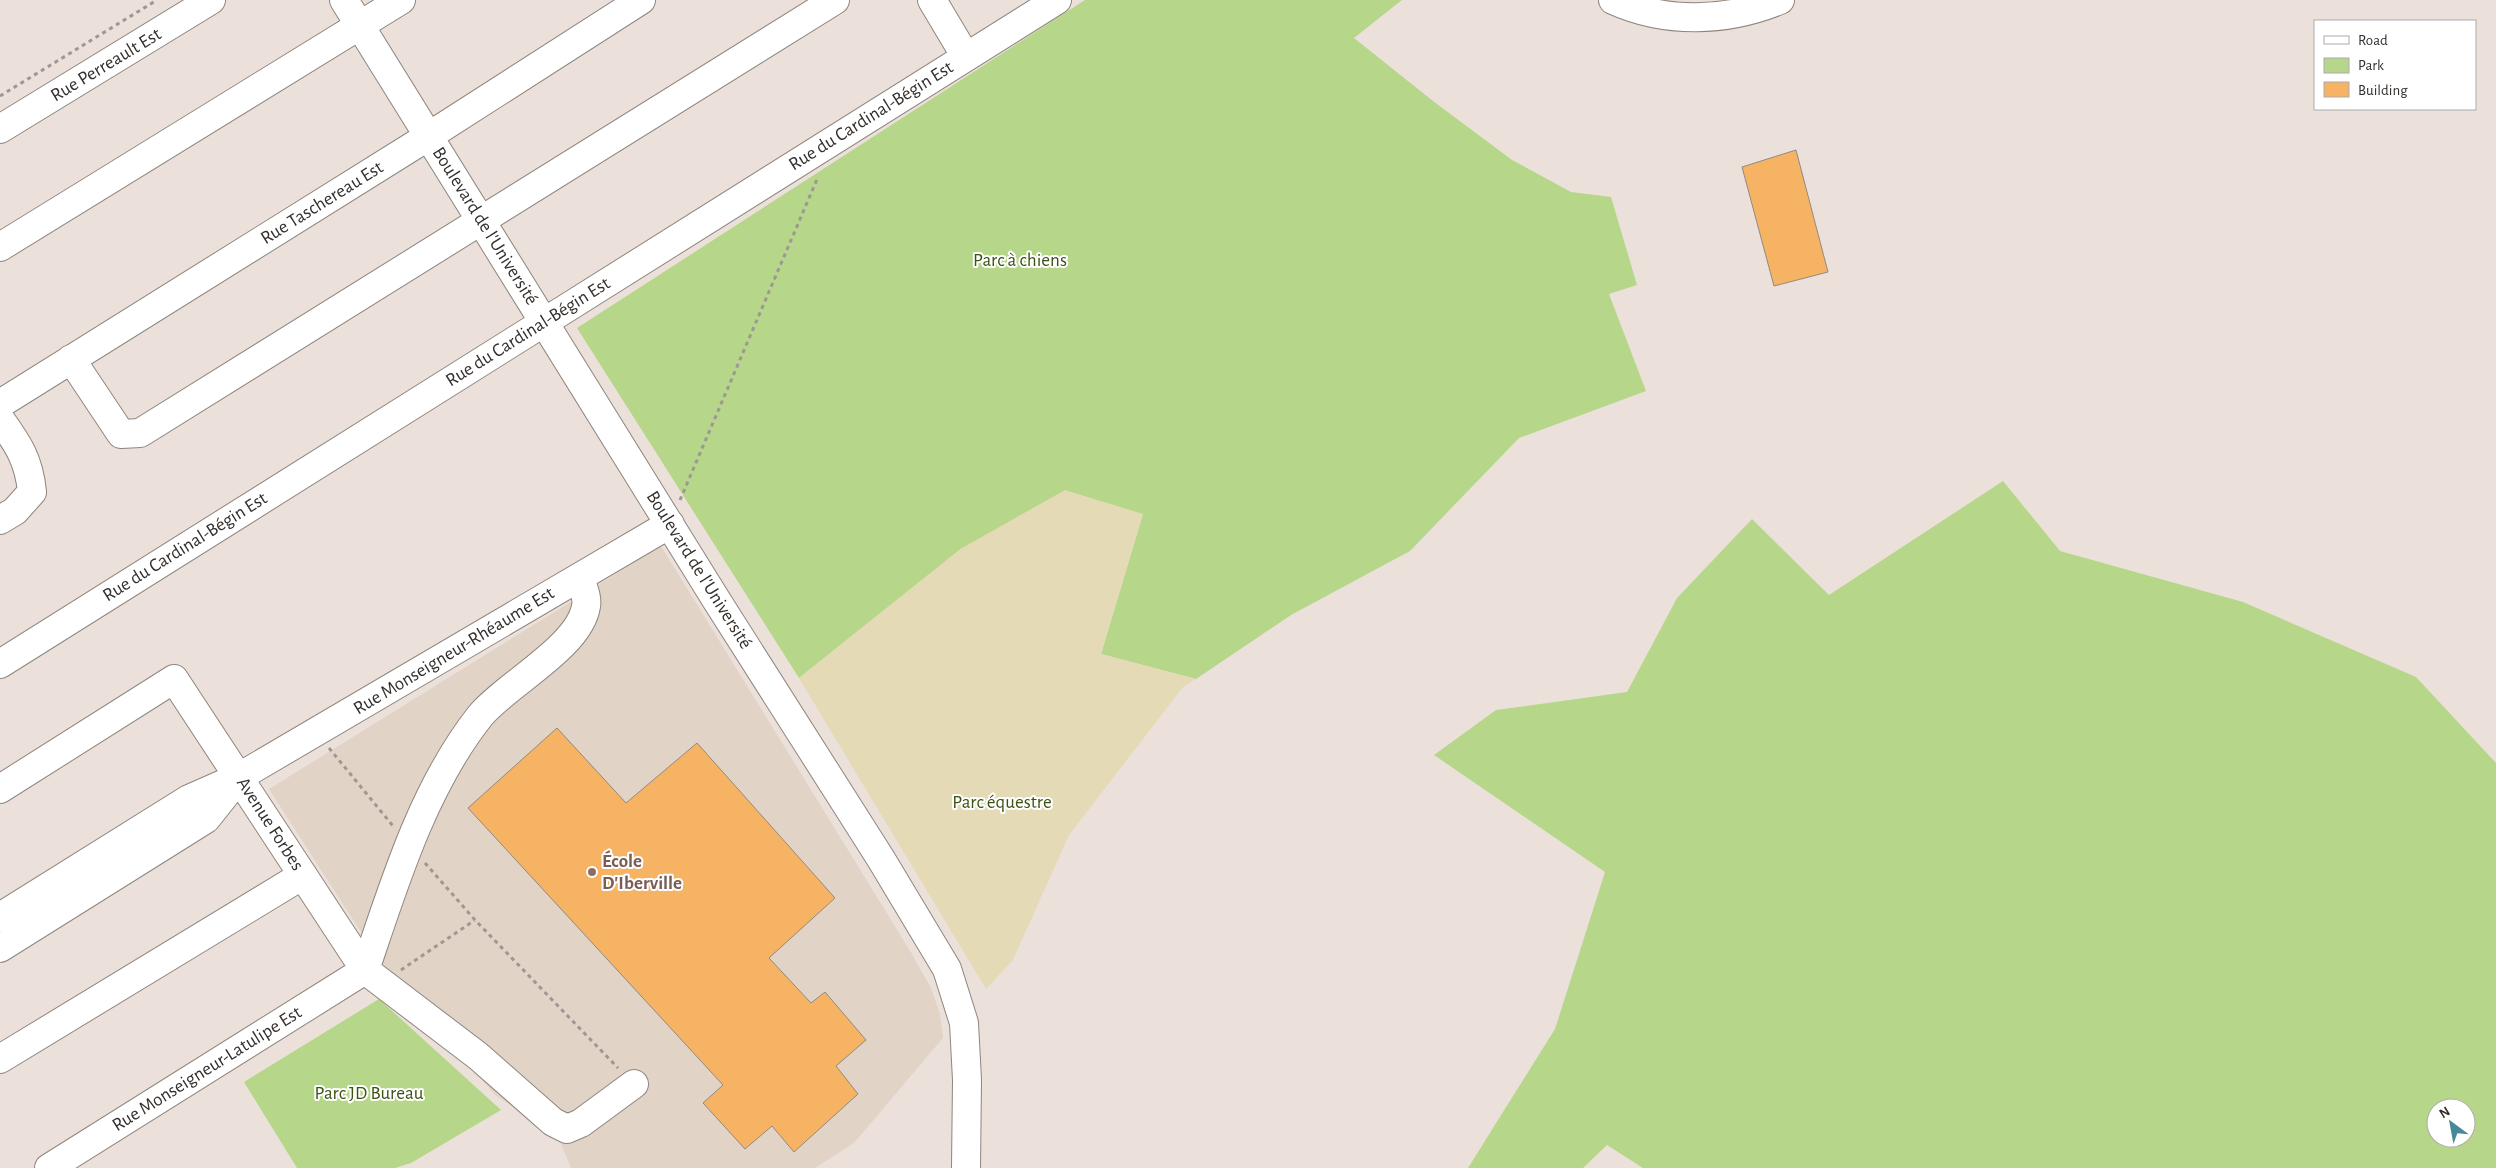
<svg xmlns="http://www.w3.org/2000/svg" width="2496" height="1168" viewBox="0 0 2496 1168" font-family="'Alegreya Sans',sans-serif">
	<rect width="100%" height="100%" fill="#ebe1da"/>
	<path fill="#e2d3c7" d="M 661,546 L 912,954 L 931,988 L 940,1014 L 943,1038 L 854,1143 L 815,1168 L 571,1168 L 557,1134 L 495,1095 L 384,968 L 269,789 Z"/>
	<path fill="#b6d68a" fill-rule="evenodd" d="M 1085,0 L 1402,0 L 1354,38 L 1433,101 L 1512,160 L 1571,192 L 1611,197 L 1637,285 L 1609,294 L 1646,391 L 1519,438 L 1410,551 L 1291,615 L 1196,679 L 1101,654 L 1143,514 L 962,548 L 799,678 L 577,328 Z
		M 2003,481 L 2060,551 L 2243,602 L 2416,677 L 2496,763 L 2496,1168 L 1643,1168 L 1607,1145 L 1583,1168 L 1468,1168 L 1555,1029 L 1605,872 L 1434,755 L 1496,710 L 1627,692 L 1677,598 L 1752,519 L 1829,595 ZM 2436,1108 L 2466,1108 L 2466,1138 L 2436,1138 Z
		M 379,999 L 501,1110 L 411,1163 L 395,1168 L 297,1168 L 244,1082 Z"/>
	<path fill="#e4dab5" d="M 1065,490 L 1143,514 L 1101,654 L 1196,679 L 1183,687 L 1069,835 L 1013,960 L 986,989 L 799,678 L 962,548 Z"/>
	<path fill="#f6b364" stroke="#918982" d="M 1796,150 L 1828,272 L 1774,286 L 1742,167 Z
		M 557,728 L 626,803 L 697,743 L 835,898 L 769,958 L 811,1003 L 825,992 L 866,1040 L 836,1066 L 858,1094 L 794,1152 L 772,1126 L 745,1149 L 703,1103 L 723,1085 L 468,808 Z"/>
	<g fill="none" stroke-linecap="round" stroke-linejoin="round">
		<defs>
			<path id="minor" d="M 344,0 L 717,601 L 881,859 L 947,969 L 964,1023 L 967,1080 L 966,1168
				M 932,0 L 966,57
				M 1613,0 C 1666,24 1727,22 1780,0
				M 0,129 L 211,0
				M 0,247 L 401,0
				M 71,359 L 121,434 L 140,433 L 835,0
				M 0,404 L 429,136 L 641,0
				M 0,419 C 18,444 29,460 32,492 L 15,511 L 0,520
				M 0,664 L 1057,0
				M 0,789 L 174,679 L 365,970 L 478,1056 L 553,1122 L 567,1129 L 581,1123 L 634,1084
				M 0,917 L 189,799 L 239,777 L 670,524
				M 0,948 L 206,819 L 237,780
				M 365,970 C 394,884 423,788 480,716 C 505,685 580,647 586,606 C 588,598 582,585 580,577
				M 0,1059 L 303,875
				M 49,1168 L 365,970"/>
		</defs>
		<use href="#minor" stroke="#8e857e" stroke-width="30"/>
		<path stroke="#9e9792" stroke-width="3" stroke-dasharray="4 4" stroke-linecap="butt" d="M 0,96 L 157,0
			M 680,500 L 818,177
			M 329,748 L 393,826
			M 425,863 L 475,920 L 618,1068
			M 401,970 L 475,920"/>
		<use href="#minor" stroke="#fff" stroke-width="28"/>
	</g>
	<circle fill="#8d6e63" stroke="#fff" stroke-width="2" cx="592" cy="872" r="5"/>
	<g text-anchor="middle" dominant-baseline="central" stroke-width="4" stroke-linejoin="round" paint-order="stroke">
		<g font-size="19" fill="#332f2c" stroke="#fff">
			<text transform="translate(106 65) rotate(-31)">Rue Perreault Est</text>
			<text transform="translate(871 116) rotate(-32)">Rue du Cardinal-Bégin Est</text>
			<text transform="translate(322 203) rotate(-32)">Rue Taschereau Est</text>
			<text transform="translate(485 226) rotate(58)">Boulevard de l'Université</text>
			<text transform="translate(528 332) rotate(-32)">Rue du Cardinal-Bégin Est</text>
			<text transform="translate(185 547) rotate(-32)">Rue du Cardinal-Bégin Est</text>
			<text transform="translate(699 570) rotate(58)">Boulevard de l'Université</text>
			<text transform="translate(454 651) rotate(-31)">Rue Monseigneur-Rhéaume Est</text>
			<text transform="translate(270 824) rotate(57)">Avenue Forbes</text>
			<text transform="translate(207 1069) rotate(-32)">Rue Monseigneur-Latulipe Est</text>
		</g>
		<g font-size="19" fill="#3c5212" stroke="#fff">
			<text x="1020" y="260">Parc à chiens</text>
			<text x="1002" y="802">Parc équestre</text>
			<text x="369" y="1093">Parc JD Bureau</text>
		</g>
		<g font-size="19" font-weight="bold" fill="#785e54" stroke="#fff" text-anchor="start">
			<text x="602" y="861">École<tspan x="602" dy="22">D'Iberville</tspan></text>
		</g>
	</g>
	<rect x="2314" y="20" width="162" height="90" fill="#ffffff" stroke="#adacab"/>
	<rect x="2324" y="36" width="25" height="8" fill="#ffffff" stroke="#adacab"/>
	<text x="2358" y="45" font-size="15" fill="#332f2c">Road</text>
	<rect x="2324" y="58" width="25" height="15" fill="#b6d68a" stroke="#adacab"/>
	<text x="2358" y="70" font-size="15" fill="#332f2c">Park</text>
	<rect x="2324" y="82" width="25" height="15" fill="#f6b364" stroke="#adacab"/>
	<text x="2358" y="95" font-size="15" fill="#332f2c">Building</text>
	<g transform="translate(2451 1123) rotate(328)"><circle r="24" fill="#ffffff" stroke="#adacab"/>
	<path d="M0-4L9 19L0 12L-9 19Z" fill="#468999"/>
	<text y="-8" font-size="14" font-weight="bold" text-anchor="middle" fill="#332f2c">N</text>
	</g>
</svg>
